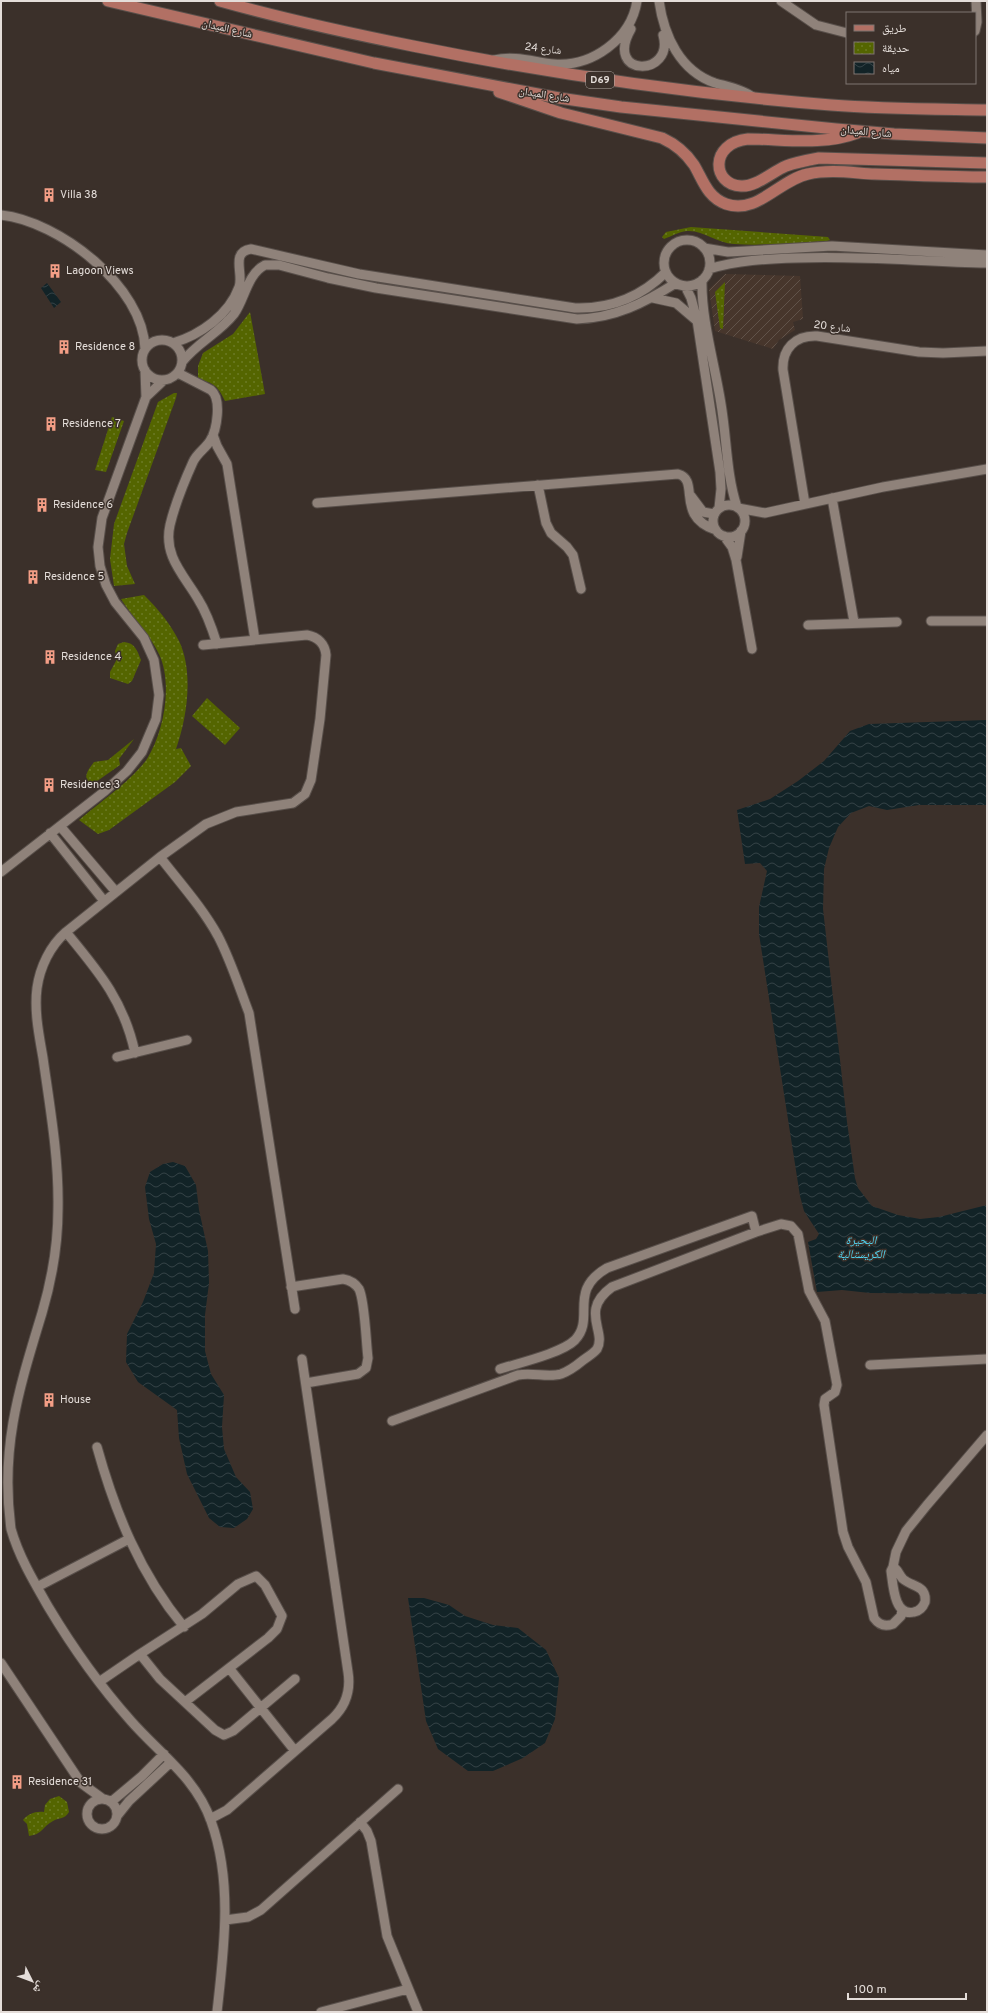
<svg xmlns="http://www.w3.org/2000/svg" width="988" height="2013" viewBox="0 0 988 2013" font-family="Overpass,'Noto Naskh Arabic',sans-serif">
	<defs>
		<pattern id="industrial-furrows" width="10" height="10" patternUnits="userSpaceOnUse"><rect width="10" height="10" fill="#47362c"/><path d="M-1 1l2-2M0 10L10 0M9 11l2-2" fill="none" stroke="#61534a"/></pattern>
		<pattern id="park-dots" width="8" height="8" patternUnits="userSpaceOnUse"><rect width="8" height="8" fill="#546500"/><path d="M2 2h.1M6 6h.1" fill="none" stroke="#6c7b25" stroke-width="1.8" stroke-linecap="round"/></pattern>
		<pattern id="water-waves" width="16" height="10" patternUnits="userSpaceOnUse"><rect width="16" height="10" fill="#122327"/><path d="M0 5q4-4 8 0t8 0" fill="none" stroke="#344246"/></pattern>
	</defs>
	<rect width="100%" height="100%" fill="#3b302a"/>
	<path fill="url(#industrial-furrows)" d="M 725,274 L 800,276 L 803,319 L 793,322 L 795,330 L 779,340 L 773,349 L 715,331 L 709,289 Z"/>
	<path fill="url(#park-dots)" d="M 691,227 L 828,237 L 830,240 L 827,241 C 796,243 764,246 734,244 C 716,243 704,230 687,231 C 678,232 672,236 664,239 L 662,237 L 666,232 Z
		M 725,282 L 723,329 L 720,328 L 715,292 Z
		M 250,312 L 265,394 L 225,401 C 218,386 214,383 198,379 L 198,366 L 203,353 L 233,334 Z
		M 174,393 L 177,393 L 176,398 L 127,533 L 124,544 L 127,566 L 135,584 L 114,586 L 110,559 L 114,524 L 158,402 Z
		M 112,417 L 124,421 L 106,472 L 95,470 Z
		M 144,595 C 158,609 170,623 179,641 C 194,672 187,718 176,749 L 181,748 L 191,766 L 175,782 L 109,830 L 98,834 L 79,820 C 99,803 132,780 147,759 C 164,732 173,684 159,654 C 149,633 133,618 121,599 Z
		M 124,642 C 135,643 137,650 141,660 L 132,681 L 128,684 L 110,678 L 110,672 L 117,659 L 115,651 L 118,644 Z
		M 207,698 L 240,728 L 225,745 L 192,716 Z
		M 134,739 L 119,759 L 120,765 L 93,784 C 80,779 89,769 94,762 L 108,760 Z
		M 59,1796 L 67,1802 L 69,1812 C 64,1820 60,1817 53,1821 C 42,1827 43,1834 29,1836 L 27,1824 L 23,1820 C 28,1814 35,1811 44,1812 L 45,1805 L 50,1799 Z"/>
	<path fill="url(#water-waves)" d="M 47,283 L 61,302 L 54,308 L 41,288 Z
		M 987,720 L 987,805 L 919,805 L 887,810 L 869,806 L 851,813 L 838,827 L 829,848 L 824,869 L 823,909 L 847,1122 L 855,1178 L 858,1188 L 872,1206 L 898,1215 L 920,1219 L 939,1217 L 987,1205 L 987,1294 L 870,1293 L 842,1290 L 817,1292 L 808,1242 L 816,1239 L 819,1234 L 804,1211 L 800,1196 L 759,934 L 759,907 L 767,871 L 760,863 L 745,864 L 737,810 L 770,799 L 798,781 L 824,761 L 850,731 L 869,724 Z
		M 173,1162 L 185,1166 L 196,1185 L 199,1210 L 208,1251 L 209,1283 L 205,1315 L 205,1351 L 211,1374 L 224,1395 L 222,1427 L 224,1449 L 236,1477 L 250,1492 L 253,1509 L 247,1519 L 234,1528 L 220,1527 L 209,1518 L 187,1474 L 179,1438 L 177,1410 L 138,1382 L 126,1362 L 127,1334 L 143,1302 L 154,1273 L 156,1244 L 149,1219 L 145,1187 L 150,1172 L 163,1164 Z
		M 408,1598 L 424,1598 L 449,1605 L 465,1616 L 493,1625 L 518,1628 L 546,1650 L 559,1678 L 555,1719 L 545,1743 L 523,1758 L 493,1771 L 468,1771 L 438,1749 L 426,1721 Z"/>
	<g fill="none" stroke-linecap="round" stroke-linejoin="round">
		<defs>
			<path id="minor" d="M 659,1 C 664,36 680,71 715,83 C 729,87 741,89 753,97
				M 781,1 L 816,25 L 847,33
				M 631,29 C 603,78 675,77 663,35
				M 975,31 L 977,22 L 976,1
				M 494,60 C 515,55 534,62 554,64 C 592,67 631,39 637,1
				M 1,215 C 59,221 144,287 145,349
				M664 263a23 23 0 1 1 46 0a23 23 0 1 1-46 0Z
				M 704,248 L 728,252 L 832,246 L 987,255
				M 709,269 C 738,260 766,259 796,258 C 860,255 923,262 987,263
				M 702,280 C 701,319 715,365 721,404 C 727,439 726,473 737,507
				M 685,286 L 691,298 L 697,320 L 720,472 L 721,489 L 719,508
				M 653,298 L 676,303 L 696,320
				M142 360a20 20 0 1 1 40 0a20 20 0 1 1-40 0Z
				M 173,343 C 200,335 229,315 239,287 C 244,274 230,252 251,249 L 359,274 L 575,308 C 610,309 641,297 666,272
				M 182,362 C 198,342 219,333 234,314 C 245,299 247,274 265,265 L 279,265 L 328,278 L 376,288 L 577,319 C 615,318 644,303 676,283
				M 178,373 L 211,390 C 222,399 217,430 210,441 C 205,449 197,453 193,462 C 184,482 175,504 170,525 C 163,556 184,575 198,599 C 207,613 212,628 217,644
				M 146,397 L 164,380
				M 213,435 L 217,446 L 227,464 L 255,640
				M 538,485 L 546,523 L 551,533 L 567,547 L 573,555 L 581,589
				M 691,496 L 703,512 L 714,514
				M 832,498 L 854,622
				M 317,503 L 678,474 C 701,480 674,516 716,530
				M 805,504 L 783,370 C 782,349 795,335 817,336 L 919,352 L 943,353 L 987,351
				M713 521a16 16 0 1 1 32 0a16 16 0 1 1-32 0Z
				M 738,508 L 765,513 L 883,487 L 987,469
				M 724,536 L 732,547 L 736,560 L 752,649
				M 737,557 L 741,531
				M 931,621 L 987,621
				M 808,625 L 897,622
				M 203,645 L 307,635 C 318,637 325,644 326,655 L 320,719 L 311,780 L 305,794 L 293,803 L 236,812 L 206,824 L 160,857 L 66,932 C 50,946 40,967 37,988 C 34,1011 39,1035 43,1058 C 50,1108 59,1158 58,1209 C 58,1244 52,1279 42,1313 C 19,1389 0,1447 11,1529 C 19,1557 34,1582 49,1608 C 73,1648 100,1686 131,1721 C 160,1754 196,1778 211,1821 C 233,1882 224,1949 217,2012
				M 60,826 L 116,892
				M 50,833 L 104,901
				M 160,857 C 180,883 202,907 218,936 C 231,961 239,987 249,1013 L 295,1309
				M 1,872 L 105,791 L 127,771 L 142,752 L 156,719 L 159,695 L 154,660 L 144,638 L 115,602 L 106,585 L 100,566 L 98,547 L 102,518 L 146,397 L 145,370
				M 66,932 C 99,972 124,1001 135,1053
				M 117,1057 L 187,1040
				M 291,1287 L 343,1279 C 349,1280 355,1283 359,1289 C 365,1301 366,1343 368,1358 L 366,1368 L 358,1374 L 306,1383
				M 870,1365 L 987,1359
				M 500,1369 C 519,1363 562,1353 575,1340 C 596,1318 567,1291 607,1268 L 752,1216 L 756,1232
				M 392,1421 L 518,1375 C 533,1372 548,1378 561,1374 C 569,1371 576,1366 582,1361 C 587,1357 593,1354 597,1349 C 607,1331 579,1311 612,1287 L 756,1232 L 781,1224 L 791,1226 L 798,1234 L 809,1291 L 825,1321 L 837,1385 L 835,1392 L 825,1399 L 824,1405 L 843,1532 L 848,1547 L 866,1582 L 874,1618 C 879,1625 885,1627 893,1624 L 901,1616 L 902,1610
				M 97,1447 C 115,1512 140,1574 184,1627
				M 893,1567 L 896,1552 L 906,1531 L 927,1505 L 987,1435
				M 893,1567 C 898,1569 899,1575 903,1579 C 912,1587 927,1585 925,1602 C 923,1607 920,1611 914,1612 C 894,1617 893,1584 891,1571 Z
				M 37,1587 L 129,1539
				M 1,1663 L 81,1783 L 103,1799
				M 229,1668 L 295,1751
				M 99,1682 L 140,1654
				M 185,1702 L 268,1638 L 277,1629 L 282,1616 L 265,1585 L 256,1576 L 238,1584 L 202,1614 L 140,1654 L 160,1679 L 215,1730 L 224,1735 L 233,1731 L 295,1679
				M87 1814a15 15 0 1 1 30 0a15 15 0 1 1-30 0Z
				M 111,1802 L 142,1776 L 164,1754
				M 117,1816 L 129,1801 L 171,1762
				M 210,1819 L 227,1810 L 332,1719 C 346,1706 351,1691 348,1672 L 302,1359
				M 360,1822 L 367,1831 L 371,1841 L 387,1936 L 418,2012
				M 225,1920 L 248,1917 L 261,1910 L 398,1789
				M 321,2012 L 408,1989"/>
			<path id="major" d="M 108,1 L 374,63 L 559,98 L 621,107 L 836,129 L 894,134 L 987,138
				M 220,1 C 284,19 348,33 413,46 C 551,74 691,94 831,105 C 883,109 935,109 987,110
				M 499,92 L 561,113 L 662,138 C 675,144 686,153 694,165 C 703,180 707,197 726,204 C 757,215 779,180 808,174 C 830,169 853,173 875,174 C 912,175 950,177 987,177
				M 857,133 C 823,146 783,139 748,139 C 709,143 712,185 741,186 C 756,187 772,172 786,166 C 797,162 808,160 819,158 L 987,163"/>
		</defs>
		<use href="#minor" stroke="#584f4a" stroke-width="11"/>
		<use href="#major" stroke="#584f4a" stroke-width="13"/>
		<use href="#minor" stroke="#8f827a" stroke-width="9"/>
		<use href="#major" stroke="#b27064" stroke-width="11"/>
	</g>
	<defs>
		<symbol id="building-bare" viewBox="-9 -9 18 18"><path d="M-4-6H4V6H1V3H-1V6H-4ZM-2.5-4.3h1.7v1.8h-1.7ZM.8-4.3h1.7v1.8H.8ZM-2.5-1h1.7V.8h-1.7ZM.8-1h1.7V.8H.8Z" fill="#f49e86" stroke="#3b302a" stroke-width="2.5" paint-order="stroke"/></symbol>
	</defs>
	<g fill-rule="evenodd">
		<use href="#building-bare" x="39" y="185" width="20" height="20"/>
		<use href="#building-bare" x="45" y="261" width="20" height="20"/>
		<use href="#building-bare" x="54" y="337" width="20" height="20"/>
		<use href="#building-bare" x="41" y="414" width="20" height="20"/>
		<use href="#building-bare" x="32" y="495" width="20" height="20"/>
		<use href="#building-bare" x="23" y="567" width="20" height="20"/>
		<use href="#building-bare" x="40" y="647" width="20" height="20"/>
		<use href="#building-bare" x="39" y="775" width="20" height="20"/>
		<use href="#building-bare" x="39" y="1390" width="20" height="20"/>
		<use href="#building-bare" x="7" y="1772" width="20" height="20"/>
	</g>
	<g text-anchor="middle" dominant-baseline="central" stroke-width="3" stroke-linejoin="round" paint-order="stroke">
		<rect fill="#3b302a" stroke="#b1a9a4" stroke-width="1" x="586" y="72" width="28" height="16" rx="3"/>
		<g font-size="10" font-weight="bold" fill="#e4ddd9">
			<text x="600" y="80">D69</text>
		</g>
		<g font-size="11" fill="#e4ddd9" stroke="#3b302a">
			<text transform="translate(227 29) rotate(13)">شارع الميدان</text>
			<text transform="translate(543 49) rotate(7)">شارع 24</text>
			<text transform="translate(544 95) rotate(9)">شارع الميدان</text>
			<text transform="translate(866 132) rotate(5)">شارع الميدان</text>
			<text transform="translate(832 327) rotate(7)">شارع 20</text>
		</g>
		<g font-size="11" fill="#e4ddd9" stroke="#3b302a" text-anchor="start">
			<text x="60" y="195">Villa 38</text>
			<text x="66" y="271">Lagoon Views</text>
			<text x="75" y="347">Residence 8</text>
			<text x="62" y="424">Residence 7</text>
			<text x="53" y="505">Residence 6</text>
			<text x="44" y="577">Residence 5</text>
			<text x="61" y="657">Residence 4</text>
			<text x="60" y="785">Residence 3</text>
			<text x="60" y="1400">House</text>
			<text x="28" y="1782">Residence 31</text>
		</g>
		<g font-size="12" font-style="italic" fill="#50d4f1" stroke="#3b302a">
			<text x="861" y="1241">البحيرة<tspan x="861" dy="14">الكريستالية</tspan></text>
		</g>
	</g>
	<rect width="988" height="2013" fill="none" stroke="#e4ddd9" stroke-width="4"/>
	<rect x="846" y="12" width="130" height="72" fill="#3b302a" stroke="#7f7570"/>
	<rect x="854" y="25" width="20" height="6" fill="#b27064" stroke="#7f7570"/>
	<text x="882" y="32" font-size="12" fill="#e4ddd9">طريق</text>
	<rect x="854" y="42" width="20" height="12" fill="url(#park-dots)" stroke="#7f7570"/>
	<text x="882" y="52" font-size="12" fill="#e4ddd9">حديقة</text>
	<rect x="854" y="62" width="20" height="12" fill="url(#water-waves)" stroke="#7f7570"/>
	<text x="882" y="72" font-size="12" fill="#e4ddd9">مياه</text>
	<g transform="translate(32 1981) rotate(132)" stroke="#3b302a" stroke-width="3" paint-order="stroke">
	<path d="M0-3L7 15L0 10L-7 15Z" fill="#e4ddd9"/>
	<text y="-6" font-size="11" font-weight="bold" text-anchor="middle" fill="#e4ddd9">ش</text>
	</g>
	<path d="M848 1993v6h118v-6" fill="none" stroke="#e4ddd9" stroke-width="2"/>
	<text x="854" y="1993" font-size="12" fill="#e4ddd9" stroke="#3b302a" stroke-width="3" paint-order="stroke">100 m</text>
</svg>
